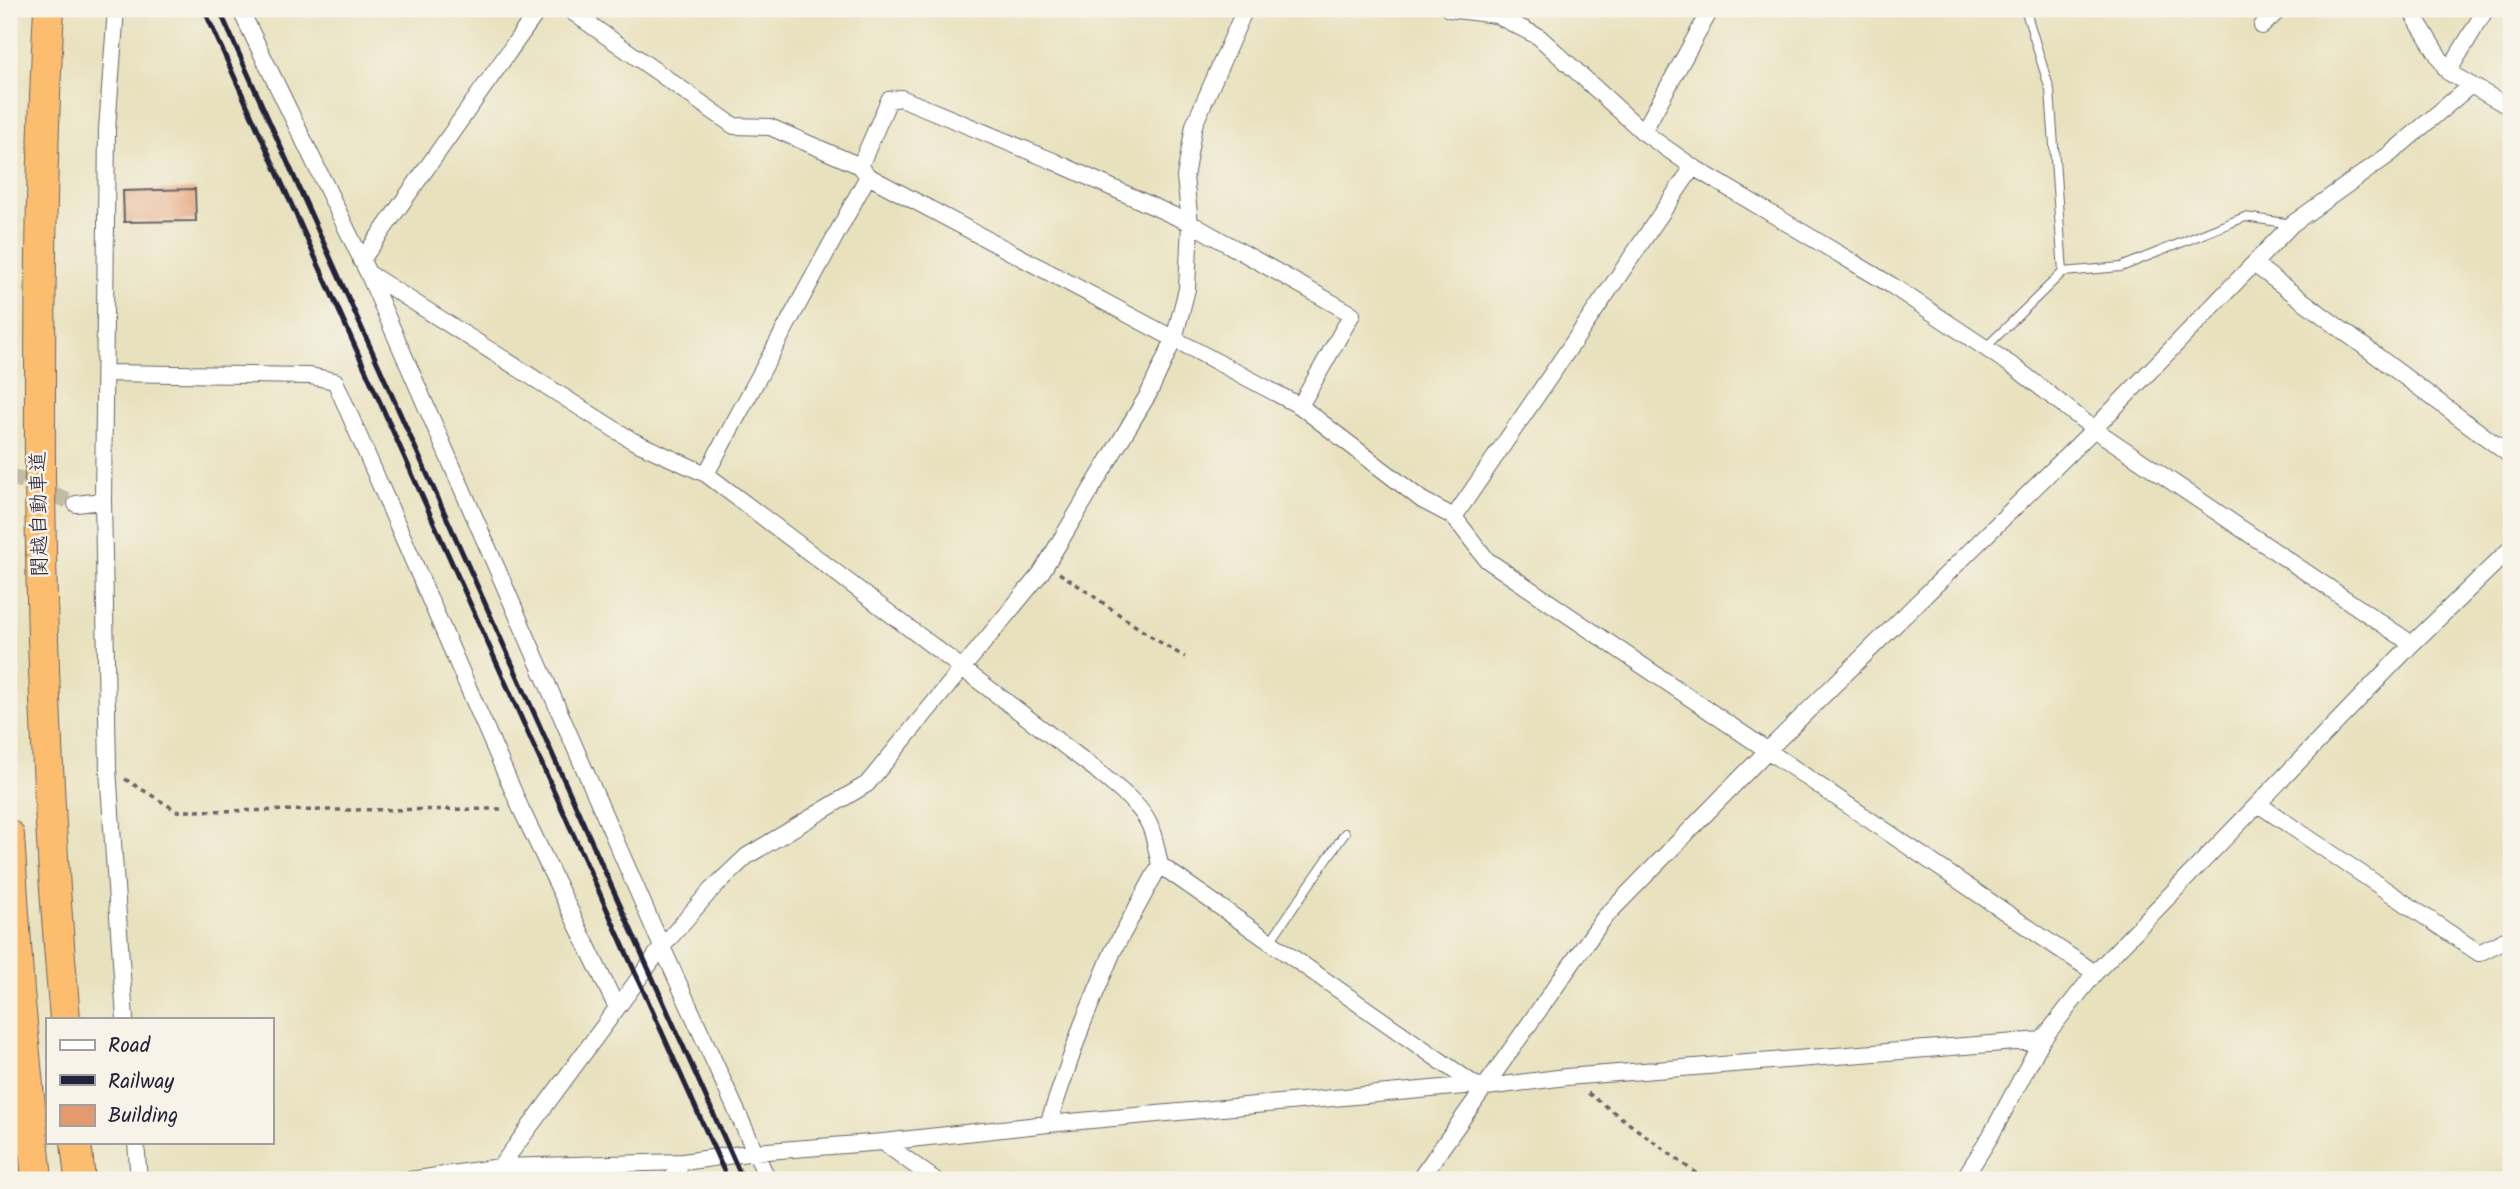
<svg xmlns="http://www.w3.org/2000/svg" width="2520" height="1189" viewBox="0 0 2520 1189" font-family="Kalam,'Klee One',sans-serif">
	<rect width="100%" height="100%" fill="#f7f3e8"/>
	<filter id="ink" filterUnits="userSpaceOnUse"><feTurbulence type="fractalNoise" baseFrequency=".0143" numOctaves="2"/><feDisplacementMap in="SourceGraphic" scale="14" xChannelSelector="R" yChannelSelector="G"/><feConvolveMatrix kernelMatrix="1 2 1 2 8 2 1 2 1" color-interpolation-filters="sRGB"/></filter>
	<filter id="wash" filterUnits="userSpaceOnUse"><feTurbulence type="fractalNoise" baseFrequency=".00686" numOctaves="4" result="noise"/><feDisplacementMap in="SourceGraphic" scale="28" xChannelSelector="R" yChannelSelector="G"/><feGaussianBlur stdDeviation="1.57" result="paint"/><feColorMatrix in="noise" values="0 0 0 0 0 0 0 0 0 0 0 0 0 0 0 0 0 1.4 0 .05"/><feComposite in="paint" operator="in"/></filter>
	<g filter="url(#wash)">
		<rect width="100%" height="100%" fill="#e8e1bd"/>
		<g id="blocks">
			<path fill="#e39a6d" d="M 195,189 L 196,221 L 124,222 L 123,191 Z"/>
		</g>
	</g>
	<g filter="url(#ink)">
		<use href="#blocks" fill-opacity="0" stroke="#676568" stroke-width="2"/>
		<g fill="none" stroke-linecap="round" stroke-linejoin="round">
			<path stroke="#c0bba3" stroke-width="16" stroke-dasharray="16 8" stroke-linecap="butt" d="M 9,475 L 76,504"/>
			<defs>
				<path id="service" d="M 2063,272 L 2121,267 L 2245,217 L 2292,224
					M 1985,348 L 2063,272 L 2050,90 L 2027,15 L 2022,9
					M 1271,940 L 1345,833"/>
				<path id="minor" d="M 116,9 L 107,129 L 103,501 L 108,769 L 125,1019
					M 240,9 L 368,273 L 662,947 L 768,1180
					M 568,9 L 734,126 L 770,127 L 860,166 L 868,176 L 1300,406 L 1422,500 L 1454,517 L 1487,560 L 2095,973
					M 1449,9 L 1496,15 L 1539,37 L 1643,132 L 1693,167 L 1891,285 L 2017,369 L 2094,429 L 2412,644
					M 2410,9 L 2448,72
					M 2486,9 L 2448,72 L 2511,108
					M 2262,26 L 2280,9
					M 1643,132 L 1711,9
					M 860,166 L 889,100 L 901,98 L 1053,161 L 1190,223 L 1352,314 L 1300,406
					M 361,261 L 539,9
					M 2255,265 L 2511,456
					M 368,273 L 633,441 L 706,474 L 1095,769 C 1113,786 1140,802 1150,826 C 1155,838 1157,852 1160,865 L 1113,951 L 1082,1025 L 1048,1124
					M 105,373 L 310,376 L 335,381 L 521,809 L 617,1008
					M 706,474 L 868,176
					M 76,504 L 103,501
					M 1454,517 L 1693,167
					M 2258,804 L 2479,953 L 2505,940 L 2511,942
					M 1160,865 L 1475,1085
					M 136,1142 L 139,1180
					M 883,1142 L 935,1180
					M 500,1167 L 662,947 L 711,890 L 747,856 L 867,784 L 1041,573 L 1149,393 L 1174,339 L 1187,289 L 1190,223 L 1185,177 L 1194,125 L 1245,9
					M 410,1180 L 500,1167 L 683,1162 L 755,1152 L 883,1142 L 1048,1124 L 1475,1085 L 1487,1087 L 1566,1077 L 2042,1040
					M 671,1180 L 683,1162
					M 1419,1180 L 1604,918 L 1767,751 L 2094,429 L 2292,224 L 2390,154 L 2471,85
					M 1963,1180 L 1990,1137 L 2042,1040 L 2095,973 L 2412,644 L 2511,548"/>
				<path id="motorway" d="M 49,9 C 42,138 40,266 40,395 C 39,603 47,812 65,1019
					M 9,835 L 19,992 L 37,1180
					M 76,1142 L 80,1180"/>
			</defs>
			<use href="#service" stroke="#676568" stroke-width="10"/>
			<use href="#minor" stroke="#676568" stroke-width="18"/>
			<use href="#motorway" stroke="#676568" stroke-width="32"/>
			<path stroke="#676568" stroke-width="3.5" stroke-dasharray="5 5" stroke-linecap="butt" d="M 1059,573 C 1102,600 1141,633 1185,657
				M 125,779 L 177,811 L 503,809
				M 1588,1093 L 1705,1180"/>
			<use href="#service" stroke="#fff" stroke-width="8"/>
			<use href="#minor" stroke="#fff" stroke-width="16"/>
			<use href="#motorway" stroke="#fcbd6e" stroke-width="30"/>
			<path stroke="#22223b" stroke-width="5" d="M 204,9 L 728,1180
				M 219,9 L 743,1180"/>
		</g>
	</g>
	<g text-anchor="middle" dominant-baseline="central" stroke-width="5" stroke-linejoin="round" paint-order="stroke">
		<g font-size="21" fill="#22223b" stroke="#f7f3e8">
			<text transform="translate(40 514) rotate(-91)">関越自動車道</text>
		</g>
	</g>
	<rect width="2520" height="1189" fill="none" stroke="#f7f3e8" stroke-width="35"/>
	<rect x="46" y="1018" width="228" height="126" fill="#f7f3e8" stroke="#a29fa3" stroke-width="2"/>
	<rect x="60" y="1040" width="35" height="10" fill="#ffffff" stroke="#a29fa3" stroke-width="2"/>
	<text x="108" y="1052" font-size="21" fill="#22223b">Road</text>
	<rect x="60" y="1075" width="35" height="10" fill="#22223b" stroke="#a29fa3" stroke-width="2"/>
	<text x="108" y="1088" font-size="21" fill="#22223b">Railway</text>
	<rect x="60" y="1105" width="35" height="21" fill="#e39a6d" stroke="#a29fa3" stroke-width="2"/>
	<text x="108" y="1122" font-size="21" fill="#22223b">Building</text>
</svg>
